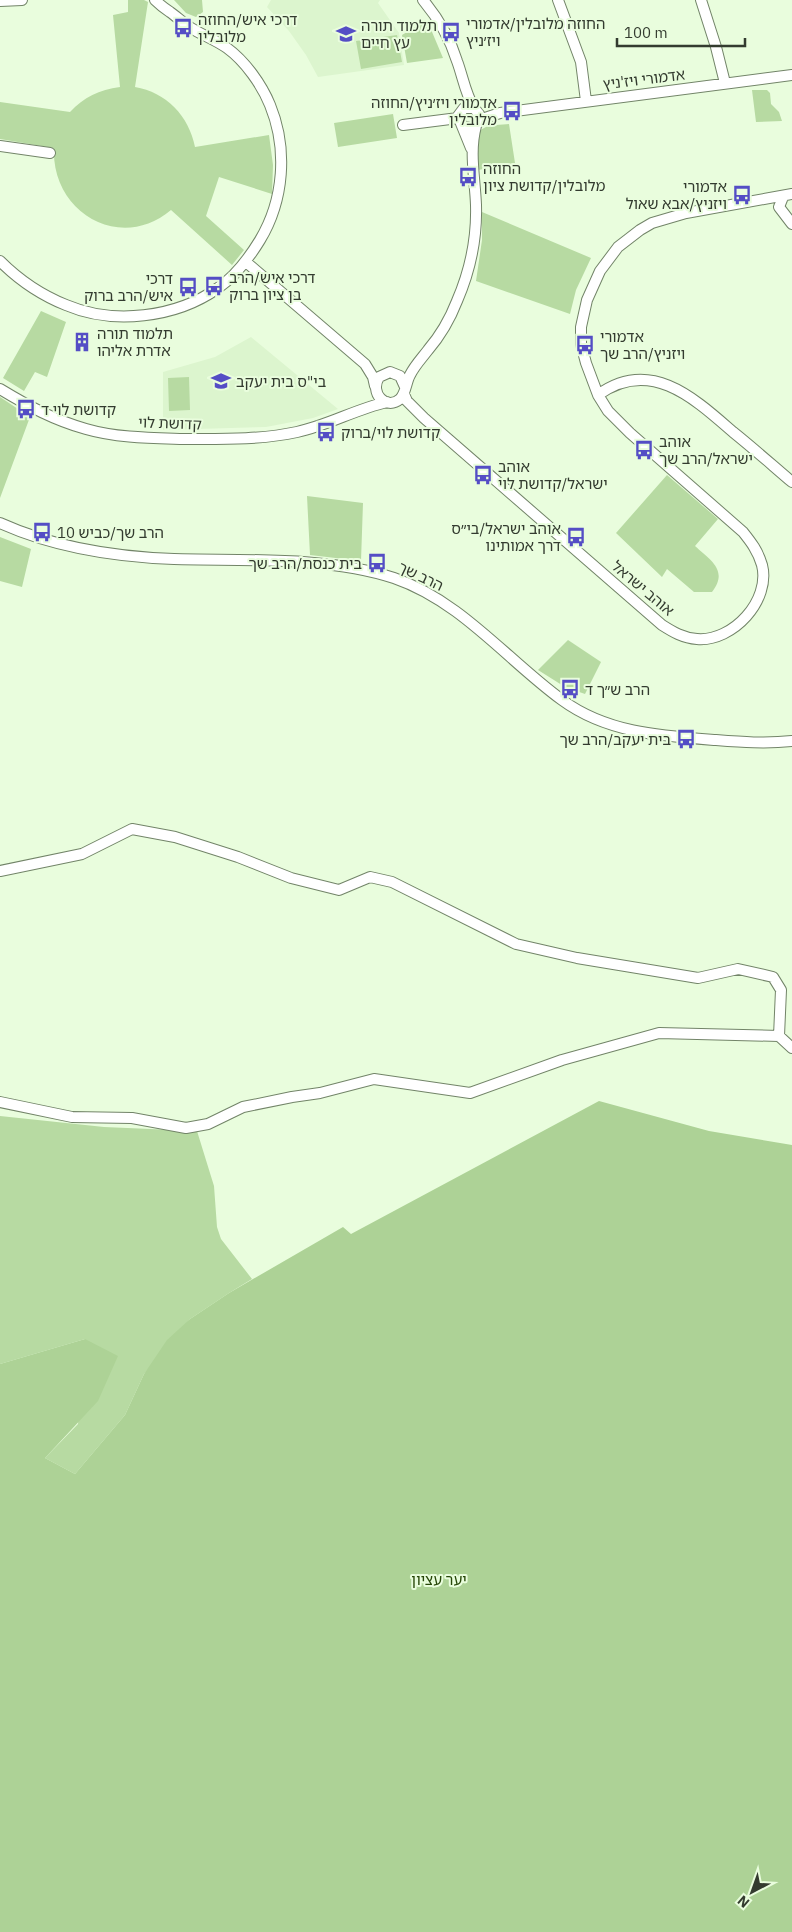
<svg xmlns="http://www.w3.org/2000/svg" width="792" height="1932" viewBox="0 0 792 1932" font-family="'IBM Plex Sans','Noto Sans Hebrew',sans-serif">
	<rect width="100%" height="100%" fill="#e9fddd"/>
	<path fill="#dcf5ce" d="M 271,0 L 380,0 L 378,3 L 399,33 L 404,65 L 318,77 L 306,55 L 289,31 L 267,7 Z
		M 251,337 L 338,409 L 313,418 L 266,427 L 163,430 L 163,372 L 215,357 Z"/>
	<path fill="#b7daa2" d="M 128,0 L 144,0 L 148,2 L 135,87 C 166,92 189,116 195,147 L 269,135 L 273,165 L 272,194 L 219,177 L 206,216 L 244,250 L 232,265 L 171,210 C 120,253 51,212 54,148 L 0,139 L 0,102 L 70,112 C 84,97 99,90 120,87 L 113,15 L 128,12 Z
		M 174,0 L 202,0 L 203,12 L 196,17 L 186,13 Z
		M 427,20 L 443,58 L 407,63 L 402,35 Z
		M 397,35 L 402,62 L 361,69 L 356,41 Z
		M 752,90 L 767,90 L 770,93 L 771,104 L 779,112 L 782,121 L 756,122 Z
		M 393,114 L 397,138 L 338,147 L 334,123 Z
		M 509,124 L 515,163 L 478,170 C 476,157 469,136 484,128 C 490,124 502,125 509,124 Z
		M 482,212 L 591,258 L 576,290 L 570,314 L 476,281 L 482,240 Z
		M 41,311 L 66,322 L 47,377 L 35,372 L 24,391 L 3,378 Z
		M 189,377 L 190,410 L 169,411 L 168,378 Z
		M 0,397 L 30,417 L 0,498 Z
		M 667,475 L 718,519 L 695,546 C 710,560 729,570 712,592 L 694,592 L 667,569 L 662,577 L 616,533 Z
		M 307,496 L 363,503 L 361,561 L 310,555 Z
		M 0,537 L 31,549 L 22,587 L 0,581 Z
		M 568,640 L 601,662 L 585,694 L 565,687 L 538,670 Z
		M 0,1116 L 104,1127 L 197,1131 L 214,1186 L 217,1227 L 221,1239 L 252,1279 L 229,1293 L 190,1319 L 144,1374 L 125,1415 L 75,1474 L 45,1458 L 78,1424 L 85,1339 L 0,1364 Z"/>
	<path fill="#add296" d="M 599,1101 L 709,1131 L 792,1145 L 792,1932 L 0,1932 L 0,1364 L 85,1339 L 118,1356 L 98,1401 L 45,1458 L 75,1474 L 125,1415 L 144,1374 L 167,1340 L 190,1319 L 229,1293 L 343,1227 L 351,1234 Z"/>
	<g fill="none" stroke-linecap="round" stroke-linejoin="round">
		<defs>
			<path id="minor" d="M 423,0 C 438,18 450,38 457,61 C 463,77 465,93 474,108
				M 558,0 L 581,62 L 586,101
				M 701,0 L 716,47 L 725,83
				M 0,1 L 22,0
				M 479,120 L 500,113 L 792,75
				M 403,125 L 458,118
				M 464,127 L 472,128 L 478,123 L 479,114 L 474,108 L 464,108 L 458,116 L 471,148
				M 0,146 L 50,153
				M 783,197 L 779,207 L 792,224
				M 0,261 C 19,280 41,295 66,305 C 113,325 176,318 218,288 C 236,276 249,258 260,240 C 284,200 288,149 270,105 C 262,85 245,61 227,48 C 216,40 202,35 191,28 C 183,23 177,17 170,12 C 164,8 160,5 155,0
				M 246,262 L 365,364 L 373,377 L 375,386
				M 405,387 L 400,376 L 390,372 L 379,377 C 369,393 386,411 400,399 C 406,393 406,382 410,375 C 415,365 422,358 428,350 C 440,336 450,319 457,301 C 470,271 477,238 476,205 C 475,178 469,152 476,126
				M 0,389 C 28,406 54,420 86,429 C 117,438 151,438 184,439 C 221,439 260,440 297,432 C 329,425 356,409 387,402
				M 404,394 L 407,401 L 424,418 L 662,625 C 673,632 683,638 697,639 C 733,642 771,600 762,565 C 758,551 751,542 743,532 L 630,433 L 608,411 L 598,395 L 586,363 L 581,344 L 581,327 L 587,300 L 600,271 L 618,247 L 640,230 L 652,223 L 686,213 L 792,194
				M 598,395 C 650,357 694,398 733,432 C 753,448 772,465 792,482
				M 0,523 C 53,547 116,557 174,559 C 244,561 327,556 394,578 C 461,601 506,659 562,700 C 607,733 661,736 716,740 C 741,742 766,744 792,741
				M 0,871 L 82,854 L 132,829 L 175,837 L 238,857 L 291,878 L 339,890 L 370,877 L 392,882 L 516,944 L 577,958 L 698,978 L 738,969 L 773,977 L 781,990 L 779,1036
				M 0,1102 L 72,1117 L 132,1118 L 186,1128 L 208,1124 L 243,1107 L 292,1097 L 320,1093 L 374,1079 L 470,1093 L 562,1060 L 659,1033 L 779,1036 L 792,1048"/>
		</defs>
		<use href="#minor" stroke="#728468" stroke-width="12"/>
		<use href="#minor" stroke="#fff" stroke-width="10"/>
	</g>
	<defs>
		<symbol id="bus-bare" viewBox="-9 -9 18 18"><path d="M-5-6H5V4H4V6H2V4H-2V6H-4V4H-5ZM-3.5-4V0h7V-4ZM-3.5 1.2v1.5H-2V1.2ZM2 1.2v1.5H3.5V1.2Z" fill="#544dc5" stroke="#e9fddd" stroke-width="2.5" paint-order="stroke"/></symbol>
		<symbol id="school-bare" viewBox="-9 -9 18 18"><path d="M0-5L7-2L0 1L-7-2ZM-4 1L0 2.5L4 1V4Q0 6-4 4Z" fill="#544dc5" stroke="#e9fddd" stroke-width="2.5" paint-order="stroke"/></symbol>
		<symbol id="building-bare" viewBox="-9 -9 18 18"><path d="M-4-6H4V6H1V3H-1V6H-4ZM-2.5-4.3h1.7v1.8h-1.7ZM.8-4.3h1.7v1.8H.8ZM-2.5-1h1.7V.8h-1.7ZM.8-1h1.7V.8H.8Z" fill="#544dc5" stroke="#e9fddd" stroke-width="2.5" paint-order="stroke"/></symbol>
	</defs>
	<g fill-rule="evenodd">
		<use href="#bus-bare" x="169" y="14" width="28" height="28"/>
		<use href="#bus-bare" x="437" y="18" width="28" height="28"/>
		<use href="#school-bare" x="332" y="20" width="28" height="28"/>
		<use href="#bus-bare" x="498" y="97" width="28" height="28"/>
		<use href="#bus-bare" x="454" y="163" width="28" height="28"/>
		<use href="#bus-bare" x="728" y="181" width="28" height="28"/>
		<use href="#bus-bare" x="200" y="272" width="28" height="28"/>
		<use href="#bus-bare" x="174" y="273" width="28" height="28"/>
		<use href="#building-bare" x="68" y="328" width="28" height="28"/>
		<use href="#bus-bare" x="571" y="331" width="28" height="28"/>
		<use href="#school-bare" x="207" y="367" width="28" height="28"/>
		<use href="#bus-bare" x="12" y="395" width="28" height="28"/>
		<use href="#bus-bare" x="312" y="418" width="28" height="28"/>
		<use href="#bus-bare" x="630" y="436" width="28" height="28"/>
		<use href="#bus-bare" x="469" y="461" width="28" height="28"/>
		<use href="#bus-bare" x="28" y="518" width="28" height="28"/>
		<use href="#bus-bare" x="562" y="523" width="28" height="28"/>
		<use href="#bus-bare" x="363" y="549" width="28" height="28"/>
		<use href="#bus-bare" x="556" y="675" width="28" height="28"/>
		<use href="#bus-bare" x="672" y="725" width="28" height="28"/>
	</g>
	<g text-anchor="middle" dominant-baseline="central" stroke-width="4" stroke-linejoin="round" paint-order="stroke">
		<g font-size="15" fill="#333b2f" stroke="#e9fddd" text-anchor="start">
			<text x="198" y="19">דרכי איש/החוזה<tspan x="198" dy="17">מלובלין</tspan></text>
			<text x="466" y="23">החוזה מלובלין/אדמורי<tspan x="466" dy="17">ויז׳ניץ</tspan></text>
			<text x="361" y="25">תלמוד תורה<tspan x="361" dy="17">עץ חיים</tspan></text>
			<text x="497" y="102" text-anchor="end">אדמורי ויז׳ניץ/החוזה<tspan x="497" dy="17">מלובלין</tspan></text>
			<text x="483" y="168">החוזה<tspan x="483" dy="17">מלובלין/קדושת ציון</tspan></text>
			<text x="727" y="186" text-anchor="end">אדמורי<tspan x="727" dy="17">ויזניץ/אבא שאול</tspan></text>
			<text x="229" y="277">דרכי איש/הרב<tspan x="229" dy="17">בן ציון ברוק</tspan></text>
			<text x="173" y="278" text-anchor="end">דרכי<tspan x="173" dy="17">איש/הרב ברוק</tspan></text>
			<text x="97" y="333">תלמוד תורה<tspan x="97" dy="17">אדרת אליהו</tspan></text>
			<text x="600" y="336">אדמורי<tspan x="600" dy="17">ויזניץ/הרב שך</tspan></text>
			<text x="236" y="381">בי"ס בית יעקב</text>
			<text x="41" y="409">קדושת לוי ד</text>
			<text x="341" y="432">קדושת לוי/ברוק</text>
			<text x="659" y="441">אוהב<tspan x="659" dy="17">ישראל/הרב שך</tspan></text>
			<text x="498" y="466">אוהב<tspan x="498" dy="17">ישראל/קדושת לוי</tspan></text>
			<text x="561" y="528" text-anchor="end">אוהב ישראל/בי״ס<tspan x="561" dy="17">דרך אמותינו</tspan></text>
			<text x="57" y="532">הרב שך/כביש 10</text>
			<text x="362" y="563" text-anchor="end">בית כנסת/הרב שך</text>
			<text x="585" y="689">הרב ש״ך ד</text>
			<text x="671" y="739" text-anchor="end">בית יעקב/הרב שך</text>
		</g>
		<g font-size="15" fill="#333b2f" stroke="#e9fddd">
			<text transform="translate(644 79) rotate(-7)">אדמורי ויז'ניץ</text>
			<text transform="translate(170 423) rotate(2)">קדושת לוי</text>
			<text transform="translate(421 576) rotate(25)">הרב שך</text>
			<text transform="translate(643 588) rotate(40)">אוהב ישראל</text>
		</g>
		<g font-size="15" fill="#274708" stroke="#e9fddd">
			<text x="439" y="1579">יער עציון</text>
		</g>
	</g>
	<g transform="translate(752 1892) rotate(221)" stroke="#e9fddd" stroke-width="4" paint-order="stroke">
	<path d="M0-4L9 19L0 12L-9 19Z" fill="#333b2f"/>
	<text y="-8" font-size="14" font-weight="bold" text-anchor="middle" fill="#333b2f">N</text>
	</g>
	<path d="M617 38v8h128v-8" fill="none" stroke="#333b2f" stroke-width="2.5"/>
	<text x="624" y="38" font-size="15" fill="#333b2f" stroke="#e9fddd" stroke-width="4" paint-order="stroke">100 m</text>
</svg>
